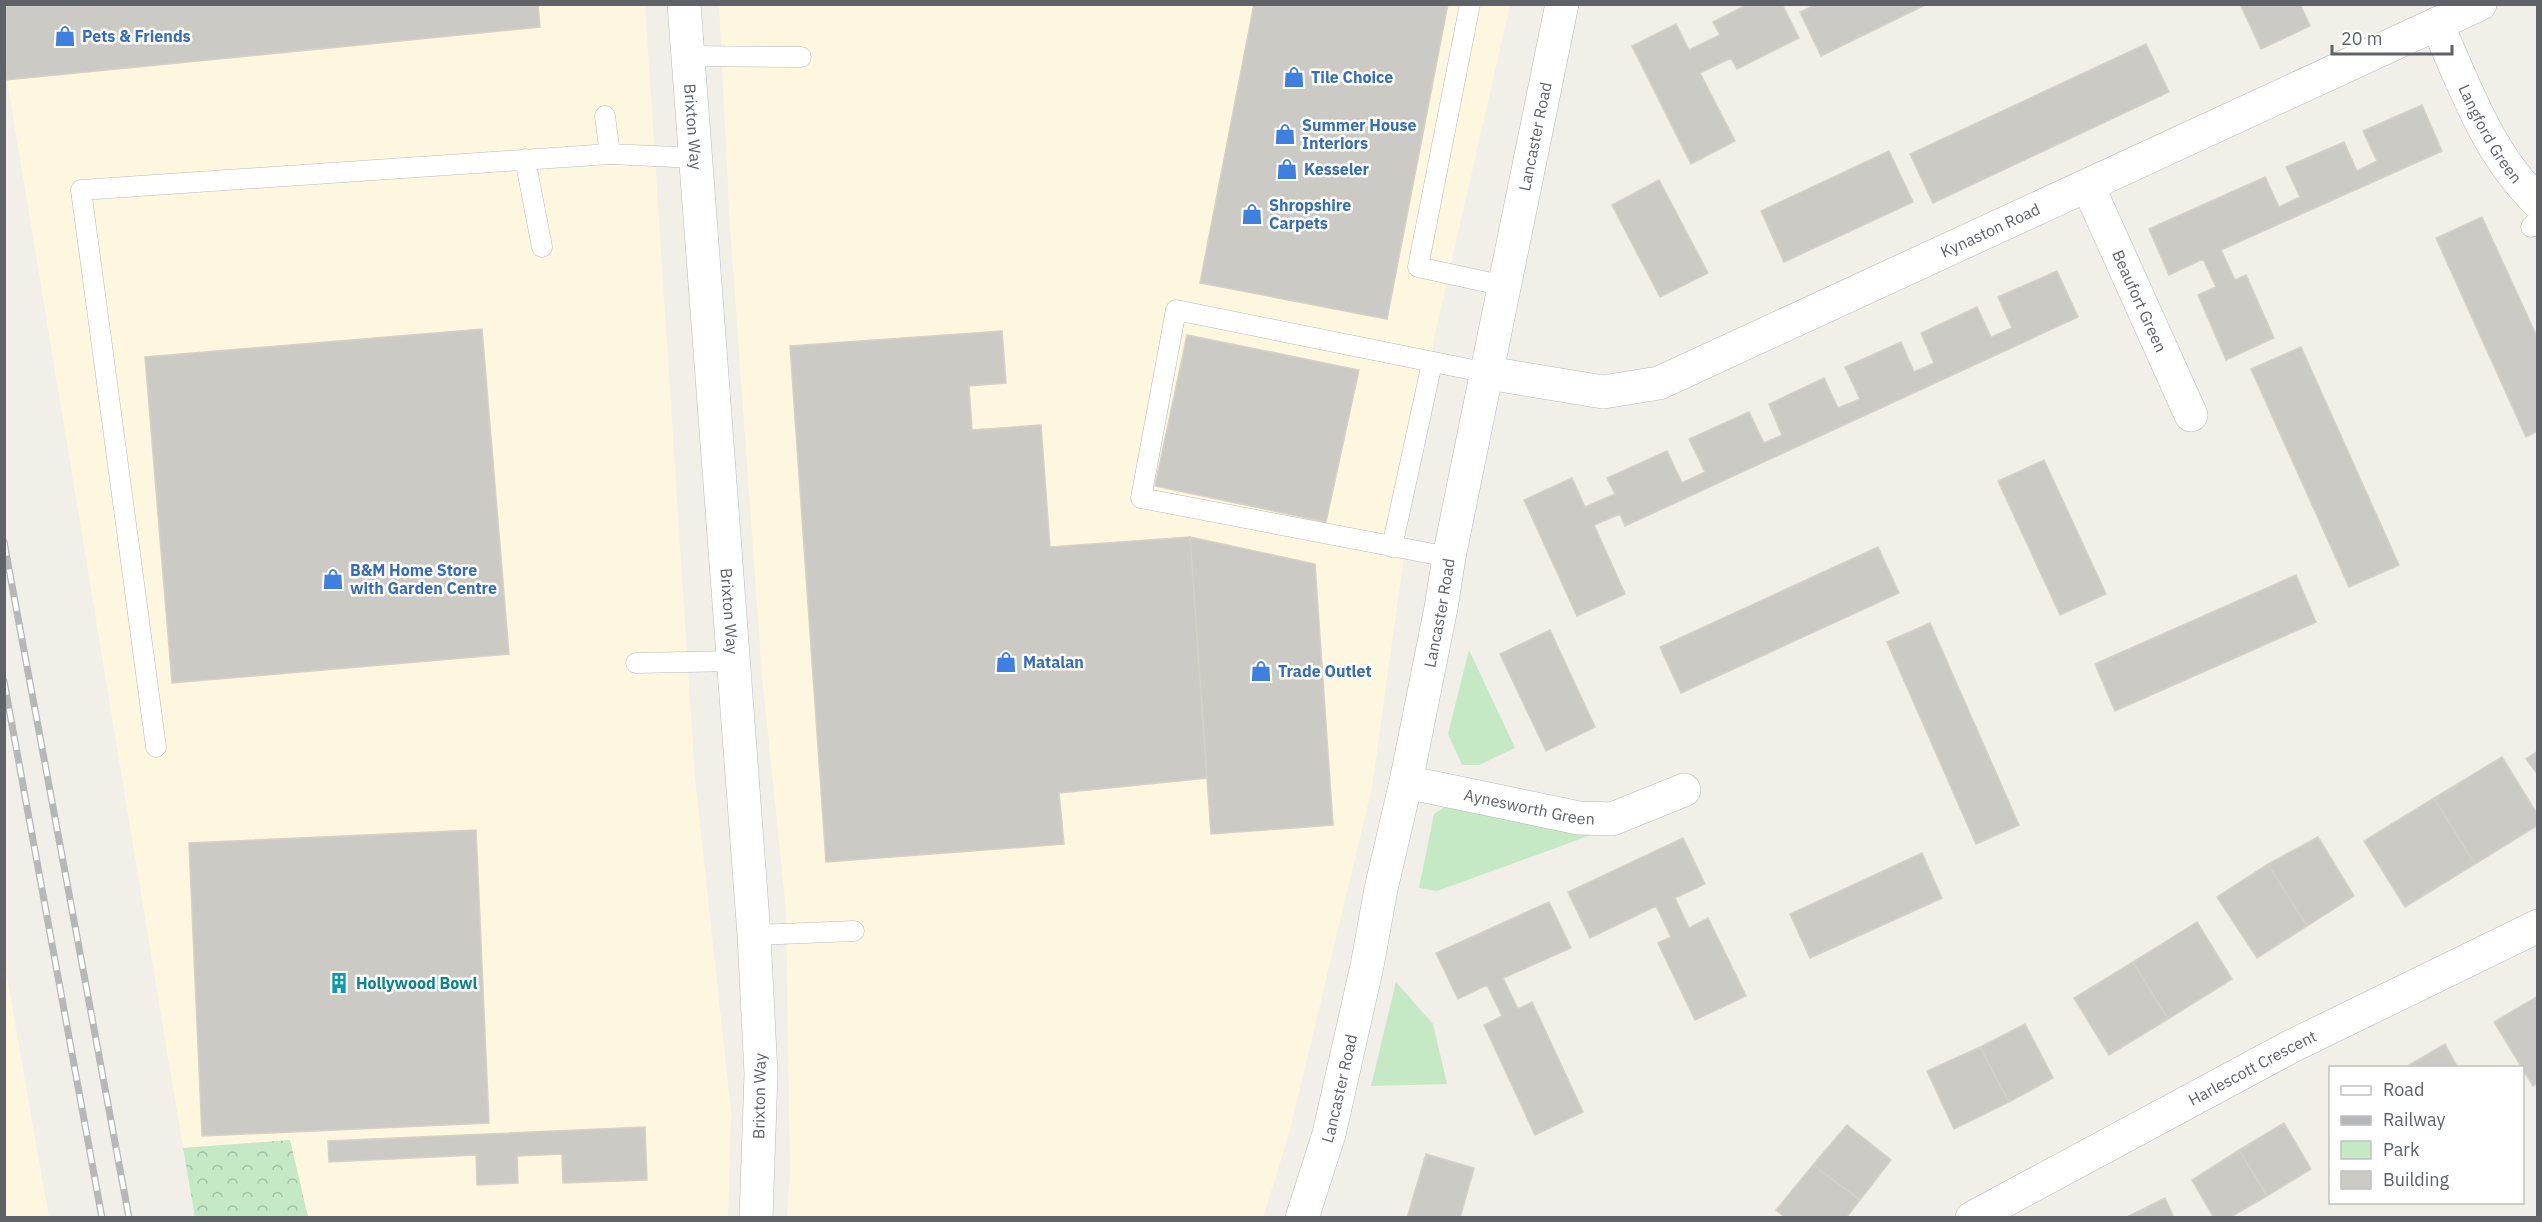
<svg xmlns="http://www.w3.org/2000/svg" width="2542" height="1222" viewBox="0 0 2542 1222" font-family="'IBM Plex Sans',sans-serif">
	<defs>
		<pattern id="forest-crowns" width="20" height="18" patternUnits="userSpaceOnUse" patternTransform="scale(1.5)"><rect width="20" height="18" fill="#c5e8c5"/><path d="M2 6a3 3 0 1 1 6 0M12 15a3 3 0 1 1 6 0" fill="none" stroke="#a3c0a4"/></pattern>
	</defs>
	<rect width="100%" height="100%" fill="#f1efe8"/>
	<path fill="#fef7e0" d="M 4,5 L 645,5 L 695,778 L 731,1112 L 728,1217 L 308,1217 L 290,1140 L 183,1148 L 5,67 Z
		M 719,5 L 1510,5 L 1434,338 L 1372,787 L 1289,1134 L 1263,1217 L 787,1217 L 790,1173 L 786,910 L 762,675 L 730,225 Z
		M 5,964 L 37,1151 L 49,1217 L 5,1217 Z"/>
	<path fill="#c5e8c5" d="M 1469,650 L 1515,748 L 1479,765 L 1462,765 L 1448,734 Z
		M 1448,805 L 1597,833 L 1437,891 L 1419,888 L 1434,814 Z
		M 1396,982 L 1433,1024 L 1447,1084 L 1371,1086 Z"/>
	<path fill="url(#forest-crowns)" d="M 290,1140 L 308,1217 L 195,1217 L 183,1148 Z"/>
	<path fill="#cccac5" stroke="#d6d1c6" stroke-width="1.5" d="M 4,4 L 538,4 L 540,27 L 6,80 Z
		M 1254,4 L 1448,4 L 1387,319 L 1200,283 Z
		M 1748,4 L 1782,4 L 1799,38 L 1737,69 L 1731,58 L 1700,73 L 1735,141 L 1691,164 L 1632,46 L 1676,24 L 1689,50 L 1720,35 L 1713,22 Z
		M 1817,4 L 1927,4 L 1821,56 L 1800,12 Z
		M 2240,4 L 2300,4 L 2310,26 L 2261,49 Z
		M 2146,44 L 2169,92 L 1933,203 L 1910,154 Z
		M 2422,105 L 2442,151 L 2221,250 L 2235,280 L 2246,275 L 2274,338 L 2226,360 L 2198,295 L 2216,287 L 2203,259 L 2169,275 L 2149,229 L 2265,177 L 2279,207 L 2300,197 L 2286,167 L 2344,142 L 2357,171 L 2377,161 L 2363,131 Z
		M 1889,151 L 1913,202 L 1784,262 L 1761,211 Z
		M 1659,180 L 1708,273 L 1660,297 L 1612,205 Z
		M 2482,217 L 2538,339 L 2538,431 L 2526,437 L 2436,238 Z
		M 2057,271 L 2078,317 L 1625,526 L 1620,514 L 1594,525 L 1625,594 L 1577,616 L 1524,500 L 1572,478 L 1585,507 L 1615,494 L 1607,478 L 1667,451 L 1682,483 L 1705,472 L 1689,439 L 1749,412 L 1764,443 L 1782,435 L 1769,404 L 1824,378 L 1838,408 L 1860,399 L 1845,367 L 1901,342 L 1914,372 L 1934,363 L 1921,333 L 1977,307 L 1991,337 L 2012,328 L 1998,297 Z
		M 482,329 L 509,654 L 172,683 L 145,357 Z
		M 1002,331 L 1006,383 L 969,386 L 972,430 L 1041,425 L 1050,547 L 1190,537 L 1207,778 L 1059,793 L 1064,844 L 826,862 L 790,346 Z
		M 1187,335 L 1359,370 L 1326,522 L 1155,486 Z
		M 2301,347 L 2399,565 L 2349,587 L 2251,369 Z
		M 2044,460 L 2106,594 L 2060,615 L 1998,481 Z
		M 1190,537 L 1315,564 L 1333,825 L 1211,834 Z
		M 1878,547 L 1899,593 L 1681,693 L 1660,647 Z
		M 2296,575 L 2316,622 L 2115,711 L 2095,664 Z
		M 1930,623 L 2019,825 L 1976,844 L 1887,642 Z
		M 1550,630 L 1595,727 L 1546,751 L 1500,654 Z
		M 2538,751 L 2538,775 L 2526,759 Z
		M 2502,757 L 2538,815 L 2538,825 L 2475,864 L 2434,798 Z
		M 2434,798 L 2475,864 L 2405,907 L 2364,841 Z
		M 476,830 L 489,1123 L 202,1136 L 189,843 Z
		M 2318,837 L 2354,896 L 2307,926 L 2268,864 Z
		M 1683,838 L 1705,884 L 1675,898 L 1689,928 L 1708,918 L 1746,996 L 1695,1020 L 1658,943 L 1671,937 L 1656,906 L 1590,938 L 1568,892 Z
		M 1922,853 L 1942,898 L 1810,958 L 1790,914 Z
		M 2268,864 L 2307,926 L 2257,958 L 2217,897 Z
		M 1549,902 L 1571,948 L 1503,978 L 1518,1009 L 1532,1002 L 1583,1112 L 1535,1135 L 1484,1025 L 1502,1016 L 1487,985 L 1458,999 L 1436,953 Z
		M 2197,922 L 2232,979 L 2168,1019 L 2133,962 Z
		M 2133,962 L 2168,1019 L 2109,1055 L 2074,998 Z
		M 2538,996 L 2538,1083 L 2533,1086 L 2494,1022 Z
		M 2025,1024 L 2053,1078 L 2009,1102 L 1980,1047 Z
		M 2445,1044 L 2458,1068 L 2404,1068 Z
		M 1980,1047 L 2009,1102 L 1954,1129 L 1927,1071 Z
		M 2284,1123 L 2311,1169 L 2267,1196 L 2239,1150 Z
		M 1847,1125 L 1891,1160 L 1860,1200 L 1813,1165 Z
		M 645,1127 L 647,1180 L 563,1183 L 562,1154 L 517,1156 L 518,1183 L 477,1185 L 476,1155 L 329,1162 L 328,1141 Z
		M 2239,1150 L 2267,1196 L 2229,1218 L 2214,1218 L 2192,1180 Z
		M 1426,1154 L 1474,1168 L 1460,1218 L 1407,1218 Z
		M 1813,1165 L 1860,1200 L 1846,1218 L 1786,1218 L 1776,1210 Z
		M 2165,1198 L 2174,1218 L 2125,1218 Z"/>
	<g fill="none" stroke-linecap="round" stroke-linejoin="round">
		<defs>
			<path id="service" d="M 1470,4 L 1418,267 L 1505,286
				M 688,56 L 801,57
				M 605,116 L 610,154
				M 525,159 L 542,247
				M 2531,227 L 2538,220
				M 1392,547 L 1432,363
				M 1449,557 L 1141,498 L 1176,310 L 1488,373
				M 636,663 L 735,661
				M 156,747 L 81,190 L 610,154 L 696,158
				M 754,935 L 854,931"/>
			<g id="minor">
				<path id="s1" d="M 684,4 L 754,935 L 761,1074 L 756,1218"/>
				<path id="s2" d="M 2437,24 C 2465,87 2488,154 2538,202"/>
				<path id="s3" d="M 2088,186 L 2191,415"/>
				<path id="s4" d="M 1488,373 L 1603,392 L 1659,383 L 2480,4"/>
				<path id="s5" d="M 1406,782 L 1579,818 L 1612,819 L 1684,790"/>
				<path id="s6" d="M 1972,1218 L 2290,1047 L 2538,926"/>
			</g>
			<g id="tertiary">
				<path id="s7" d="M 1302,1218 L 1329,1134 L 1367,966 L 1381,889 L 1406,782 L 1441,608 L 1449,557 L 1562,4"/>
			</g>
		</defs>
		<use href="#service" stroke="#b5b8bc" stroke-width="21"/>
		<use href="#minor" stroke="#b5b8bc" stroke-width="34"/>
		<use href="#tertiary" stroke="#b5b8bc" stroke-width="34"/>
		<use href="#service" stroke="#fff" stroke-width="20"/>
		<use href="#minor" stroke="#fff" stroke-width="33"/>
		<use href="#tertiary" stroke="#fff" stroke-width="33"/>
		<defs>
			<path id="rail" d="M 4,542 L 129,1218
				M 4,681 L 102,1218"/>
		</defs>
		<use href="#rail" stroke="#b6b7b8" stroke-width="7"/>
		<use href="#rail" stroke="#fff" stroke-width="4.5" stroke-dasharray="14" stroke-linecap="butt"/>
	</g>
	<defs>
		<symbol id="shop-bare" viewBox="-9 -9 18 18"><path d="M-5-2.5h2.3a2.7 3.5 0 0 1 5.4 0H5L5.5 6h-11ZM-1.5-2.5h3a1.5 2.3 0 0 0-3 0Z" fill="#3f7fe0" stroke="#fff" stroke-width="2.5" paint-order="stroke"/></symbol>
		<symbol id="building-bare" viewBox="-9 -9 18 18"><path d="M-4-6H4V6H1V3H-1V6H-4ZM-2.5-4.3h1.7v1.8h-1.7ZM.8-4.3h1.7v1.8H.8ZM-2.5-1h1.7V.8h-1.7ZM.8-1h1.7V.8H.8Z" fill="#0f9aa8" stroke="#fff" stroke-width="2.5" paint-order="stroke"/></symbol>
	</defs>
	<g fill-rule="evenodd">
		<use href="#shop-bare" x="50" y="21" width="30" height="30"/>
		<use href="#shop-bare" x="1279" y="62" width="30" height="30"/>
		<use href="#shop-bare" x="1270" y="119" width="30" height="30"/>
		<use href="#shop-bare" x="1272" y="154" width="30" height="30"/>
		<use href="#shop-bare" x="1237" y="199" width="30" height="30"/>
		<use href="#shop-bare" x="318" y="564" width="30" height="30"/>
		<use href="#shop-bare" x="991" y="647" width="30" height="30"/>
		<use href="#shop-bare" x="1246" y="656" width="30" height="30"/>
		<use href="#building-bare" x="324" y="968" width="30" height="30"/>
	</g>
	<g text-anchor="middle" dominant-baseline="central" stroke-width="5" stroke-linejoin="round" paint-order="stroke">
		<g font-size="16" font-weight="bold" fill="#366cbe" stroke="#fff" text-anchor="start">
			<text x="82" y="36">Pets &amp; Friends</text>
			<text x="1311" y="77">Tile Choice</text>
			<text x="1302" y="125">Summer House<tspan x="1302" dy="18">Interiors</tspan></text>
			<text x="1304" y="169">Kesseler</text>
			<text x="1269" y="205">Shropshire<tspan x="1269" dy="18">Carpets</tspan></text>
			<text x="350" y="570">B&amp;M Home Store<tspan x="350" dy="18">with Garden Centre</tspan></text>
			<text x="1023" y="662">Matalan</text>
			<text x="1278" y="671">Trade Outlet</text>
		</g>
		<g font-size="16" fill="#5f6368" stroke="#fff">
			<text stroke="none"><textPath href="#s1" startOffset="123">Brixton Way</textPath></text>
			<text stroke="none"><textPath href="#s2" startOffset="122">Langford Green</textPath></text>
			<text stroke="none"><textPath href="#s7" startOffset="1107">Lancaster Road</textPath></text>
			<text stroke="none"><textPath href="#s4" startOffset="538">Kynaston Road</textPath></text>
			<text stroke="none"><textPath href="#s3" startOffset="126">Beaufort Green</textPath></text>
			<text stroke="none"><textPath href="#s1" startOffset="609">Brixton Way</textPath></text>
			<text stroke="none"><textPath href="#s7" startOffset="621">Lancaster Road</textPath></text>
			<text stroke="none"><textPath href="#s5" startOffset="126">Aynesworth Green</textPath></text>
			<text stroke="none"><textPath href="#s6" startOffset="318">Harlescott Crescent</textPath></text>
			<text stroke="none"><textPath href="#s7" startOffset="135">Lancaster Road</textPath></text>
			<text transform="translate(759 1096) rotate(-89)">Brixton Way</text>
		</g>
		<g font-size="16" font-weight="bold" fill="#0d838f" stroke="#fff" text-anchor="start">
			<text x="356" y="983">Hollywood Bowl</text>
		</g>
	</g>
	<rect width="2542" height="1222" fill="none" stroke="#5f6368" stroke-width="12"/>
	<rect x="2329" y="1066" width="195" height="138" fill="#ffffff" stroke="#bfc1c3" stroke-width="1.5"/>
	<rect x="2341" y="1086" width="30" height="9" fill="#ffffff" stroke="#bfc1c3" stroke-width="1.5"/>
	<text x="2383" y="1096" font-size="18" fill="#5f6368">Road</text>
	<rect x="2341" y="1116" width="30" height="9" fill="#b6b7b8" stroke="#bfc1c3" stroke-width="1.5"/>
	<text x="2383" y="1126" font-size="18" fill="#5f6368">Railway</text>
	<rect x="2341" y="1141" width="30" height="18" fill="#c5e8c5" stroke="#bfc1c3" stroke-width="1.5"/>
	<text x="2383" y="1156" font-size="18" fill="#5f6368">Park</text>
	<rect x="2341" y="1171" width="30" height="18" fill="#cccac5" stroke="#bfc1c3" stroke-width="1.5"/>
	<text x="2383" y="1186" font-size="18" fill="#5f6368">Building</text>
	<path d="M2332 45v9h120v-9" fill="none" stroke="#5f6368" stroke-width="3"/>
	<text x="2341" y="45" font-size="18" fill="#5f6368" stroke="#ffffff" stroke-width="4.5" paint-order="stroke">20 m</text>
</svg>
